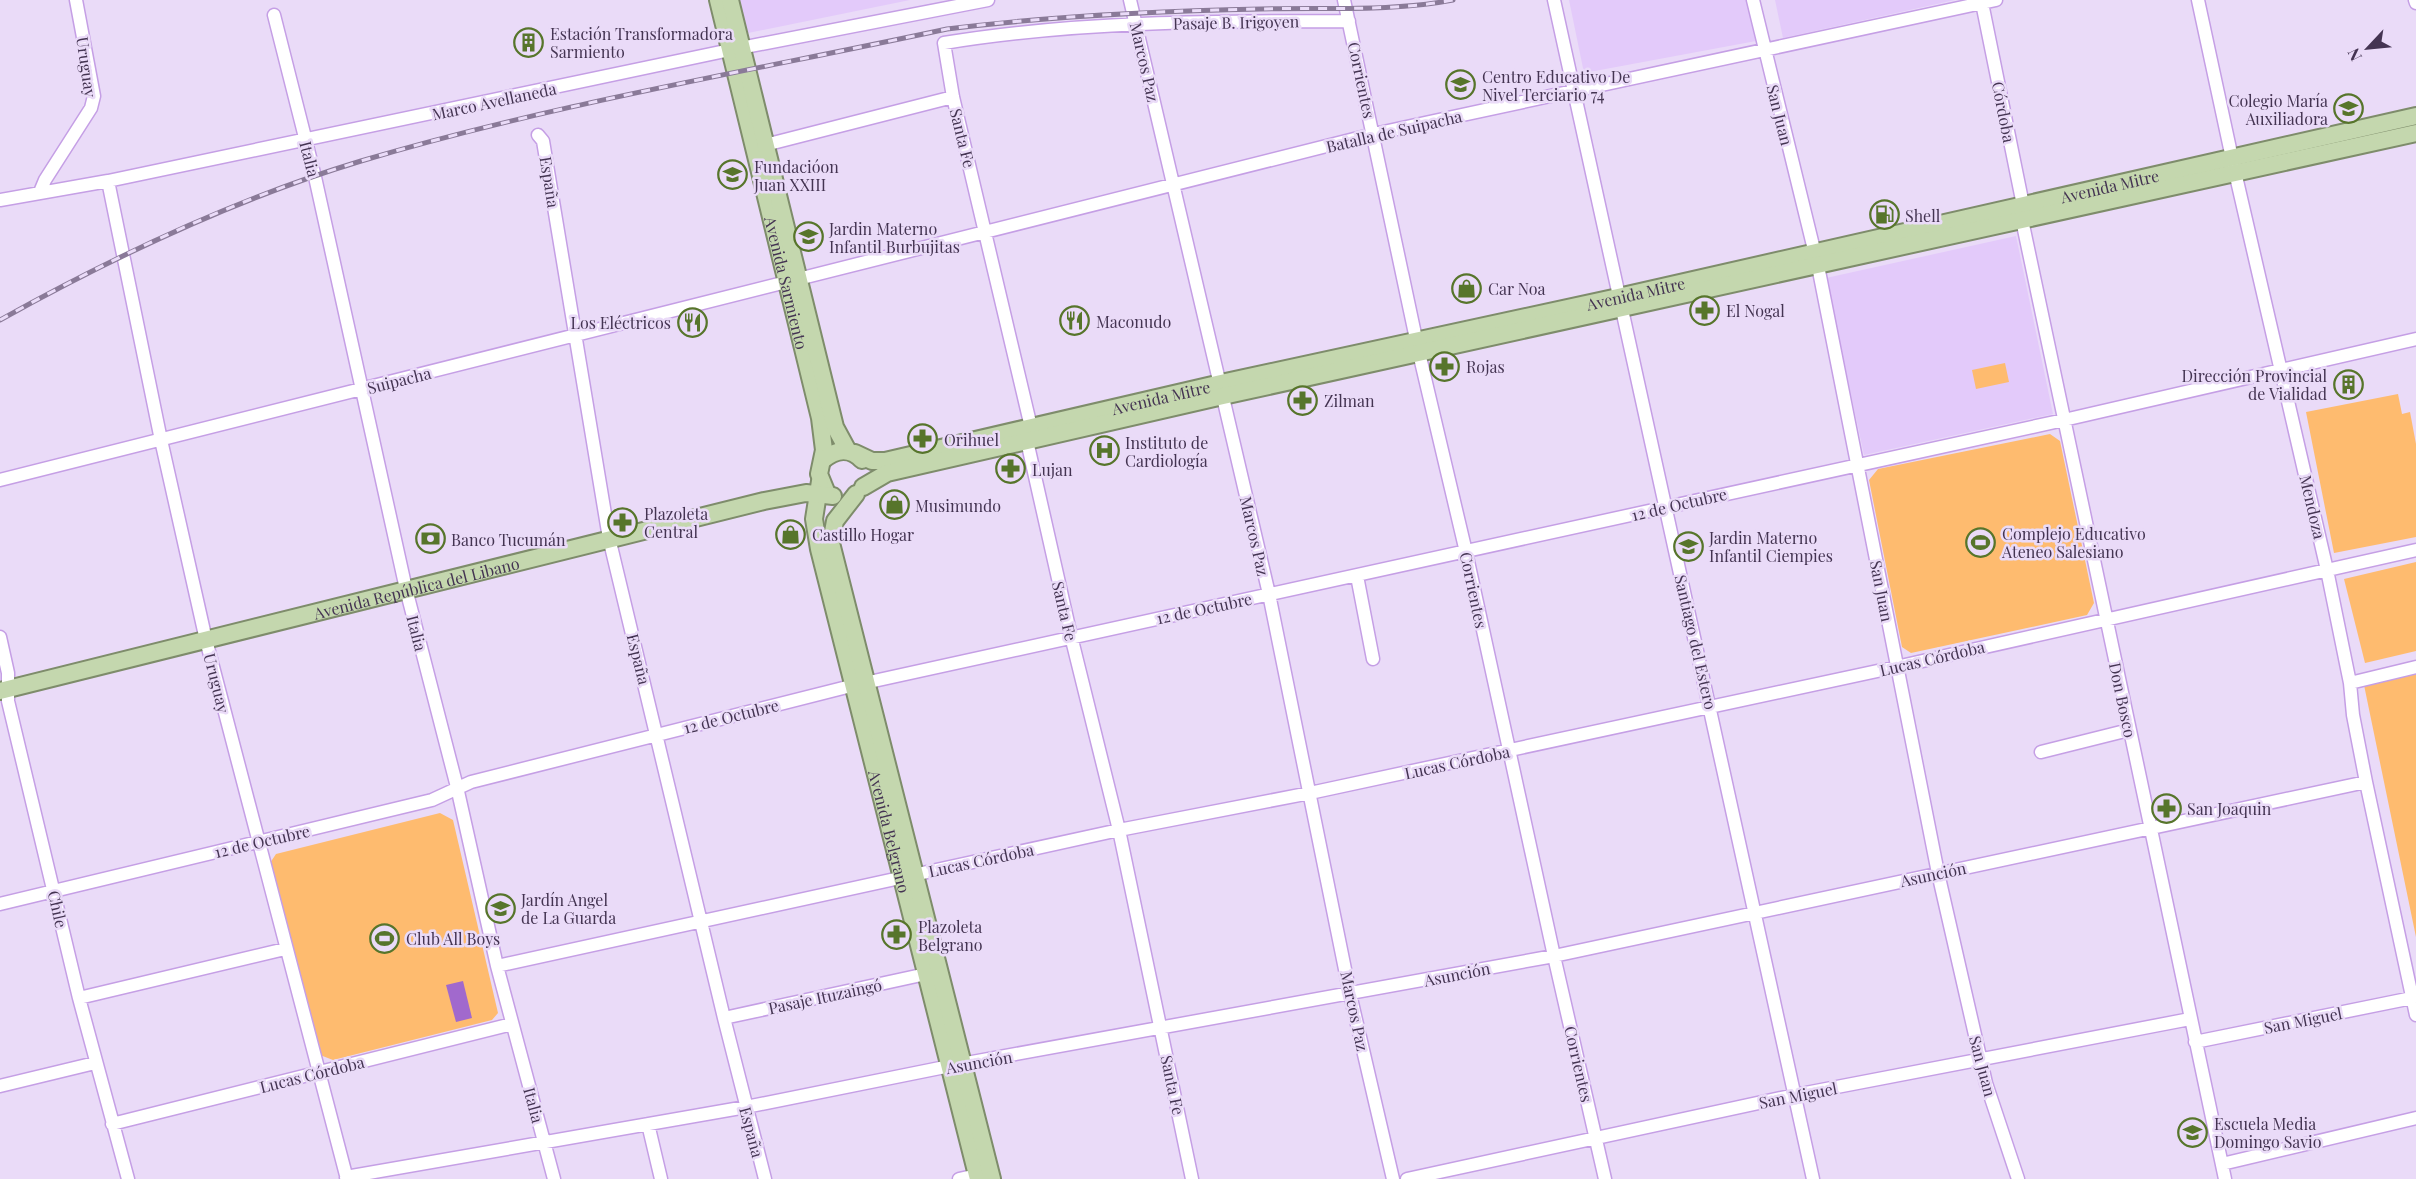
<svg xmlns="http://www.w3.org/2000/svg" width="2416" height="1179" viewBox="0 0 2416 1179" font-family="'Playfair Display',serif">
	<rect width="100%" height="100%" fill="#eadbf8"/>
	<path fill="#e3cafa" d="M 740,0 L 910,0 L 748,33 Z
		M 1569,0 L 1747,0 L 1756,41 L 1584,73 Z
		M 1775,0 L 1955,0 L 1783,38 Z
		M 2016,236 L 2053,414 L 1864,455 L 1826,278 Z"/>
	<path fill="#febb6f" d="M 2005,363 L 2009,382 L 1976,389 L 1972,370 Z
		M 2398,394 L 2402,414 L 2410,412 L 2416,444 L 2416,537 L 2334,553 L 2306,412 Z
		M 2050,434 L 2060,441 L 2094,603 L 2087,615 L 1911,653 L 1902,647 L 1869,480 L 1878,469 Z
		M 2416,562 L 2416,651 L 2365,663 L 2344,579 Z
		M 2416,673 L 2416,937 L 2364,685 Z
		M 440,813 L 453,820 L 498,1013 L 492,1020 L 333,1060 L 320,1055 L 270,863 L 276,854 Z"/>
	<path fill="#a169cd" d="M 463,981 L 472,1018 L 456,1022 L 446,985 Z"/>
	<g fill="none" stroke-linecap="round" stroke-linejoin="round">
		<defs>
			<path id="minor" d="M 1130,0 L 1269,594 L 1350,994 L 1393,1179
				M 1344,0 L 1419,353 L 1466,552 L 1554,956 L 1605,1179
				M 1554,0 L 1813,1179
				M 1753,0 L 1818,266 L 1938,873 L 1986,1083 L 2018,1179
				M 2198,0 L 2235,172 L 2327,570 L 2350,683 L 2353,715 L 2366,782 L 2416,1015
				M 2415,0 L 2416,3
				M 1982,3 L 2023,205 L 2022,220 L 2225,1179
				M 274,15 L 315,177 L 406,589 L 457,787 L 497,966 L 554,1179
				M 538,135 L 543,141 L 609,538 L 724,1018 L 765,1179
				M 765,145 L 953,97
				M 108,181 L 161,440 L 206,640 L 347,1179
				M 40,192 L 45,180 L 91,108 L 94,96 L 76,0
				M 0,200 L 108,181 L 730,50 L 988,0
				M 0,480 L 1374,134 L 1996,0
				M 1357,576 L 1373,659
				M 0,637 L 8,673 L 8,701 L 79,998 L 128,1179
				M 2350,683 L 2416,667
				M 2041,752 L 2129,730
				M 0,904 L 432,800 L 471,782 L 851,686 L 2064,420 L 2416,339
				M 497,966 L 1119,830 L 1310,793 L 1896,667 L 2416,550
				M 79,998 L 285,949
				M 724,1018 L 926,974
				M 2195,1042 L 2412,998
				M 0,1086 L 95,1063
				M 112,1124 L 512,1024
				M 648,1124 L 661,1179
				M 2222,1164 L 2416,1118
				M 346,1177 L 746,1107 L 950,1066 L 1554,956 L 2366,782
				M 959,1179 L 977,1175
				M 1192,1179 L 1119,830 L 1071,636 L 1027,441 L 1031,427 L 953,97 L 944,43 C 1078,21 1214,21 1349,21
				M 1407,1179 L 1795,1095 L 2190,1019"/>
			<g id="major">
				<path id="s1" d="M 718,0 L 820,418 L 824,450 L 819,474 L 826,491"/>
				<path d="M 730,0 L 835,427 L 848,451"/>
				<path id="s2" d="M 855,453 L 872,461 L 885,461 L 1221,383 L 1618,297 L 2416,116"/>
				<path d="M 823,460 C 836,449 850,447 862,460"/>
				<path id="s3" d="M 820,481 L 814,519 L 819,549 L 978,1179"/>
				<path d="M 863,487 L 887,473 L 1223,396 L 2416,133"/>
				<path d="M 856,494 L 835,521 L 831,543 L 992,1179"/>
				<path id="s4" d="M 0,691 L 764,501 L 806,493 L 833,496"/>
			</g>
		</defs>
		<use href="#minor" stroke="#c59fe5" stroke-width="15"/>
		<use href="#major" stroke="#7e8c6b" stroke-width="20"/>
		<use href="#minor" stroke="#fff" stroke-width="12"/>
		<use href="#major" stroke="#c4d7ae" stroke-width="16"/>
		<defs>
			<path id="rail" d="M 0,320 C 115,256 235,199 361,161 C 553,104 751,71 947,29 C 1051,16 1156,11 1261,9 C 1324,7 1391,12 1453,0"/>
		</defs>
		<use href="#rail" stroke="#8a7a98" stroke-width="5"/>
		<use href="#rail" stroke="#eadbf8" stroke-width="3" stroke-dasharray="9" stroke-linecap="butt"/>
	</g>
	<defs>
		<symbol id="building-ring" viewBox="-11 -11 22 22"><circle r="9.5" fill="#eadbf8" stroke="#57752b" stroke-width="1.5"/><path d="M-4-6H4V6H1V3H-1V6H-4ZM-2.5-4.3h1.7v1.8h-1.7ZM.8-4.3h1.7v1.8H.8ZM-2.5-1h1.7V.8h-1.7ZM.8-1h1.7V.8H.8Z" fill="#57752b"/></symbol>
		<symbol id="university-ring" viewBox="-11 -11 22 22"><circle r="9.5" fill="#eadbf8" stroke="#57752b" stroke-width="1.5"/><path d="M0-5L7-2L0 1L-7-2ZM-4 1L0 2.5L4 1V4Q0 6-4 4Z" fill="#57752b"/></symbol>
		<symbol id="school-ring" viewBox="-11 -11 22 22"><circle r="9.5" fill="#eadbf8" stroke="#57752b" stroke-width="1.5"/><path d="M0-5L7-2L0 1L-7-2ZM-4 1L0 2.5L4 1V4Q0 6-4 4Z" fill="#57752b"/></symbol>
		<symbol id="fuel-ring" viewBox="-11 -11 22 22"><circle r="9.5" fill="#eadbf8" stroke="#57752b" stroke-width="1.5"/><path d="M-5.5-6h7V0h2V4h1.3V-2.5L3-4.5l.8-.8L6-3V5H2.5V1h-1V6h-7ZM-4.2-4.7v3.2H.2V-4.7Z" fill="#57752b"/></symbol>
		<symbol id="shop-ring" viewBox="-11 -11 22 22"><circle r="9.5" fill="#eadbf8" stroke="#57752b" stroke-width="1.5"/><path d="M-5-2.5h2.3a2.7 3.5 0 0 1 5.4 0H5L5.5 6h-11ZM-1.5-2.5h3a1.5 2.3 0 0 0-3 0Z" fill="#57752b"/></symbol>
		<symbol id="pharmacy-ring" viewBox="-11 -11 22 22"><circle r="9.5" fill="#eadbf8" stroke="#57752b" stroke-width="1.5"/><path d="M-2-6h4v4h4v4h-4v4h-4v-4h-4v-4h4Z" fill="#57752b"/></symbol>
		<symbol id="restaurant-ring" viewBox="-11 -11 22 22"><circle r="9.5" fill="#eadbf8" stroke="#57752b" stroke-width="1.5"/><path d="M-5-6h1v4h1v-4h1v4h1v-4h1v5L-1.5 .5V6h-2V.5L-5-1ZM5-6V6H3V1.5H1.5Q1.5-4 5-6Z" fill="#57752b"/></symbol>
		<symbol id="hospital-ring" viewBox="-11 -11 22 22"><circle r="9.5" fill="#eadbf8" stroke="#57752b" stroke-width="1.5"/><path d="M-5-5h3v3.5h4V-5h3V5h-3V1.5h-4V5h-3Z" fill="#57752b"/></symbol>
		<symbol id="bank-ring" viewBox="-11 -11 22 22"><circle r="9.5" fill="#eadbf8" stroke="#57752b" stroke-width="1.5"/><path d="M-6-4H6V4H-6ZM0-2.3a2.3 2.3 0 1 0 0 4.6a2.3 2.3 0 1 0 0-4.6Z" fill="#57752b"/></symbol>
		<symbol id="stadium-ring" viewBox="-11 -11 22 22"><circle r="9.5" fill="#eadbf8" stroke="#57752b" stroke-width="1.5"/><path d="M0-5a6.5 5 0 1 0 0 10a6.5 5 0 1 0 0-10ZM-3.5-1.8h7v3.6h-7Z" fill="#57752b"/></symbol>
	</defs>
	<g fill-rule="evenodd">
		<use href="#building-ring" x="512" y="26" width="33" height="33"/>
		<use href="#university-ring" x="1444" y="68" width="33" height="33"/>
		<use href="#school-ring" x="2332" y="92" width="33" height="33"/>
		<use href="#university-ring" x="716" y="158" width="33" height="33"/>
		<use href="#fuel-ring" x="1868" y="198" width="33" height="33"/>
		<use href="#school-ring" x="792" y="220" width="33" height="33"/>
		<use href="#shop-ring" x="1450" y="272" width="33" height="33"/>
		<use href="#pharmacy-ring" x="1688" y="294" width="33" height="33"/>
		<use href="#restaurant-ring" x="1058" y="304" width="33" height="33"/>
		<use href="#restaurant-ring" x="676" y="306" width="33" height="33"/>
		<use href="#pharmacy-ring" x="1428" y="350" width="33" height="33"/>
		<use href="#building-ring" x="2332" y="368" width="33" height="33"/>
		<use href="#pharmacy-ring" x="1286" y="384" width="33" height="33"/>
		<use href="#pharmacy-ring" x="906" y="422" width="33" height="33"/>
		<use href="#hospital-ring" x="1088" y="434" width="33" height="33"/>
		<use href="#pharmacy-ring" x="994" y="452" width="33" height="33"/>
		<use href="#shop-ring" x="878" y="488" width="33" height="33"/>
		<use href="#pharmacy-ring" x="606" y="506" width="33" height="33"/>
		<use href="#shop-ring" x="774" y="518" width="33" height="33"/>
		<use href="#bank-ring" x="414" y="522" width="33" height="33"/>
		<use href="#stadium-ring" x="1964" y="526" width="33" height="33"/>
		<use href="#school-ring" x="1672" y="530" width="33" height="33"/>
		<use href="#pharmacy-ring" x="2150" y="792" width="33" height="33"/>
		<use href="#school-ring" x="484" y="892" width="33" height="33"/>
		<use href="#pharmacy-ring" x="880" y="918" width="33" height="33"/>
		<use href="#stadium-ring" x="368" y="922" width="33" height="33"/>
		<use href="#school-ring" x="2176" y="1116" width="33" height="33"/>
	</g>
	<g text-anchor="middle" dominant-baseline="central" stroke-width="5" stroke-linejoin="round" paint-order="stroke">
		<g font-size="16" fill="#443452" stroke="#eadbf8">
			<text transform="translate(1236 22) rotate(-1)">Pasaje B. Irigoyen</text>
			<text transform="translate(1145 62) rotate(77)">Marcos Paz</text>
			<text transform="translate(87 67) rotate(82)">Uruguay</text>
			<text transform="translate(1362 80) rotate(78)">Corrientes</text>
			<text transform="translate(494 101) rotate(-12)">Marco Avellaneda</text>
			<text transform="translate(2004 112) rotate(79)">Córdoba</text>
			<text transform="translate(1780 115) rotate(76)">San Juan</text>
			<text transform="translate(1394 131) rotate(-13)">Batalla de Suipacha</text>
			<text transform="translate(963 138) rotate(76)">Santa Fe</text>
			<text transform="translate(310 159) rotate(76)">Italia</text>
			<text transform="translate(550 182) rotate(81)">España</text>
			<text stroke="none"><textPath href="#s2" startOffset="1287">Avenida Mitre</textPath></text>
			<text stroke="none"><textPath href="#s1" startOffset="291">Avenida Sarmiento</textPath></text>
			<text stroke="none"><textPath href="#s2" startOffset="801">Avenida Mitre</textPath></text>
			<text transform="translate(399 380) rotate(-14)">Suipacha</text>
			<text stroke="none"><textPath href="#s2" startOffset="315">Avenida Mitre</textPath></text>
			<text transform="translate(1679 504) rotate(-13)">12 de Octubre</text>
			<text transform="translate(2313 507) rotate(77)">Mendoza</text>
			<text transform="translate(1255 536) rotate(77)">Marcos Paz</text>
			<text stroke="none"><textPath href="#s4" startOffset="429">Avenida República del Libano</textPath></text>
			<text transform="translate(1474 590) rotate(78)">Corrientes</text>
			<text transform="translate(1882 591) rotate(79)">San Juan</text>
			<text transform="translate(1204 608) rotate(-12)">12 de Octubre</text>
			<text transform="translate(1065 611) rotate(77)">Santa Fe</text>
			<text transform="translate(417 633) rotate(76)">Italia</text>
			<text transform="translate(1696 642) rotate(77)">Santiago del Estero</text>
			<text transform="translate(1932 658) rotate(-13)">Lucas Córdoba</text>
			<text transform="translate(639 659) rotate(76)">España</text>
			<text transform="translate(217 683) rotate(76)">Uruguay</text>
			<text transform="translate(2123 700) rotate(78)">Don Bosco</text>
			<text transform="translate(731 716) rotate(-14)">12 de Octubre</text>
			<text transform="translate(1457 762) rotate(-12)">Lucas Córdoba</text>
			<text stroke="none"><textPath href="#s3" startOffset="360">Avenida Belgrano</textPath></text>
			<text transform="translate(262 841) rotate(-13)">12 de Octubre</text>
			<text transform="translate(981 860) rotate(-12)">Lucas Córdoba</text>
			<text transform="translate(1933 874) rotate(-12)">Asunción</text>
			<text transform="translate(58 909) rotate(77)">Chile</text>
			<text transform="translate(1457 974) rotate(-11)">Asunción</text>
			<text transform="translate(825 996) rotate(-12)">Pasaje Ituzaingó</text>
			<text transform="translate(1355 1011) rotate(78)">Marcos Paz</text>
			<text transform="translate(2303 1020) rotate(-11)">San Miguel</text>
			<text transform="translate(979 1062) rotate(-10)">Asunción</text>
			<text transform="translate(1579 1064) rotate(77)">Corrientes</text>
			<text transform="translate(1983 1066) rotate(75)">San Juan</text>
			<text transform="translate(312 1074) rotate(-14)">Lucas Córdoba</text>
			<text transform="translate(1173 1085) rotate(78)">Santa Fe</text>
			<text transform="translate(1798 1095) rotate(-11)">San Miguel</text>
			<text transform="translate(534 1105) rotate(75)">Italia</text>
			<text transform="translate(752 1132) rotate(75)">España</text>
		</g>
		<g font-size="16" fill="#443452" stroke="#eadbf8" text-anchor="start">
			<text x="550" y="33">Estación Transformadora<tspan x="550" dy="18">Sarmiento</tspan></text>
			<text x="1482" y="76">Centro Educativo De<tspan x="1482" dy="18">Nivel Terciario 74</tspan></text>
			<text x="2328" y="100" text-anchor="end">Colegio María<tspan x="2328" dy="18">Auxiliadora</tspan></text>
			<text x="754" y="166">Fundacióon<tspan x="754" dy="18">Juan XXIII</tspan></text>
			<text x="1905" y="215">Shell</text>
			<text x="829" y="228">Jardin Materno<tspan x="829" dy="18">Infantil Burbujitas</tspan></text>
			<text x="1488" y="288">Car Noa</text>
			<text x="1726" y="310">El Nogal</text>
			<text x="1096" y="321">Maconudo</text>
			<text x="671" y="322" text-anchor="end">Los Eléctricos</text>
			<text x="1466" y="366">Rojas</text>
			<text x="2327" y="375" text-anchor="end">Dirección Provincial<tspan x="2327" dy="18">de Vialidad</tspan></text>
			<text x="1324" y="400">Zilman</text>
			<text x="944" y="439">Orihuel</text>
			<text x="1125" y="442">Instituto de<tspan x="1125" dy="18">Cardiología</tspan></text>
			<text x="1032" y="469">Lujan</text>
			<text x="915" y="505">Musimundo</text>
			<text x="644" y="513">Plazoleta<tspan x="644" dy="18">Central</tspan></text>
			<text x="2002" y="533">Complejo Educativo<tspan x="2002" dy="18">Ateneo Salesiano</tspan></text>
			<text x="812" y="534">Castillo Hogar</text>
			<text x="1709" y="537">Jardin Materno<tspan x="1709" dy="18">Infantil Ciempies</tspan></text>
			<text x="451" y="539">Banco Tucumán</text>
			<text x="2187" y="808">San Joaquin</text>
			<text x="521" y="899">Jardín Angel<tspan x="521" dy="18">de La Guarda</tspan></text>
			<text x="918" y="926">Plazoleta<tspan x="918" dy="18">Belgrano</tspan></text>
			<text x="406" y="938">Club All Boys</text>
			<text x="2214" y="1123">Escuela Media<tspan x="2214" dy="18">Domingo Savio</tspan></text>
		</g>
	</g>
	<g transform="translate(2368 48) rotate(244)" stroke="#eadbf8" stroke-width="4.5" paint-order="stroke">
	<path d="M0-4.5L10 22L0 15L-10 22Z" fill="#443452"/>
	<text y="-9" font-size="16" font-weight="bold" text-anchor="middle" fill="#443452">N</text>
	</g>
</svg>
